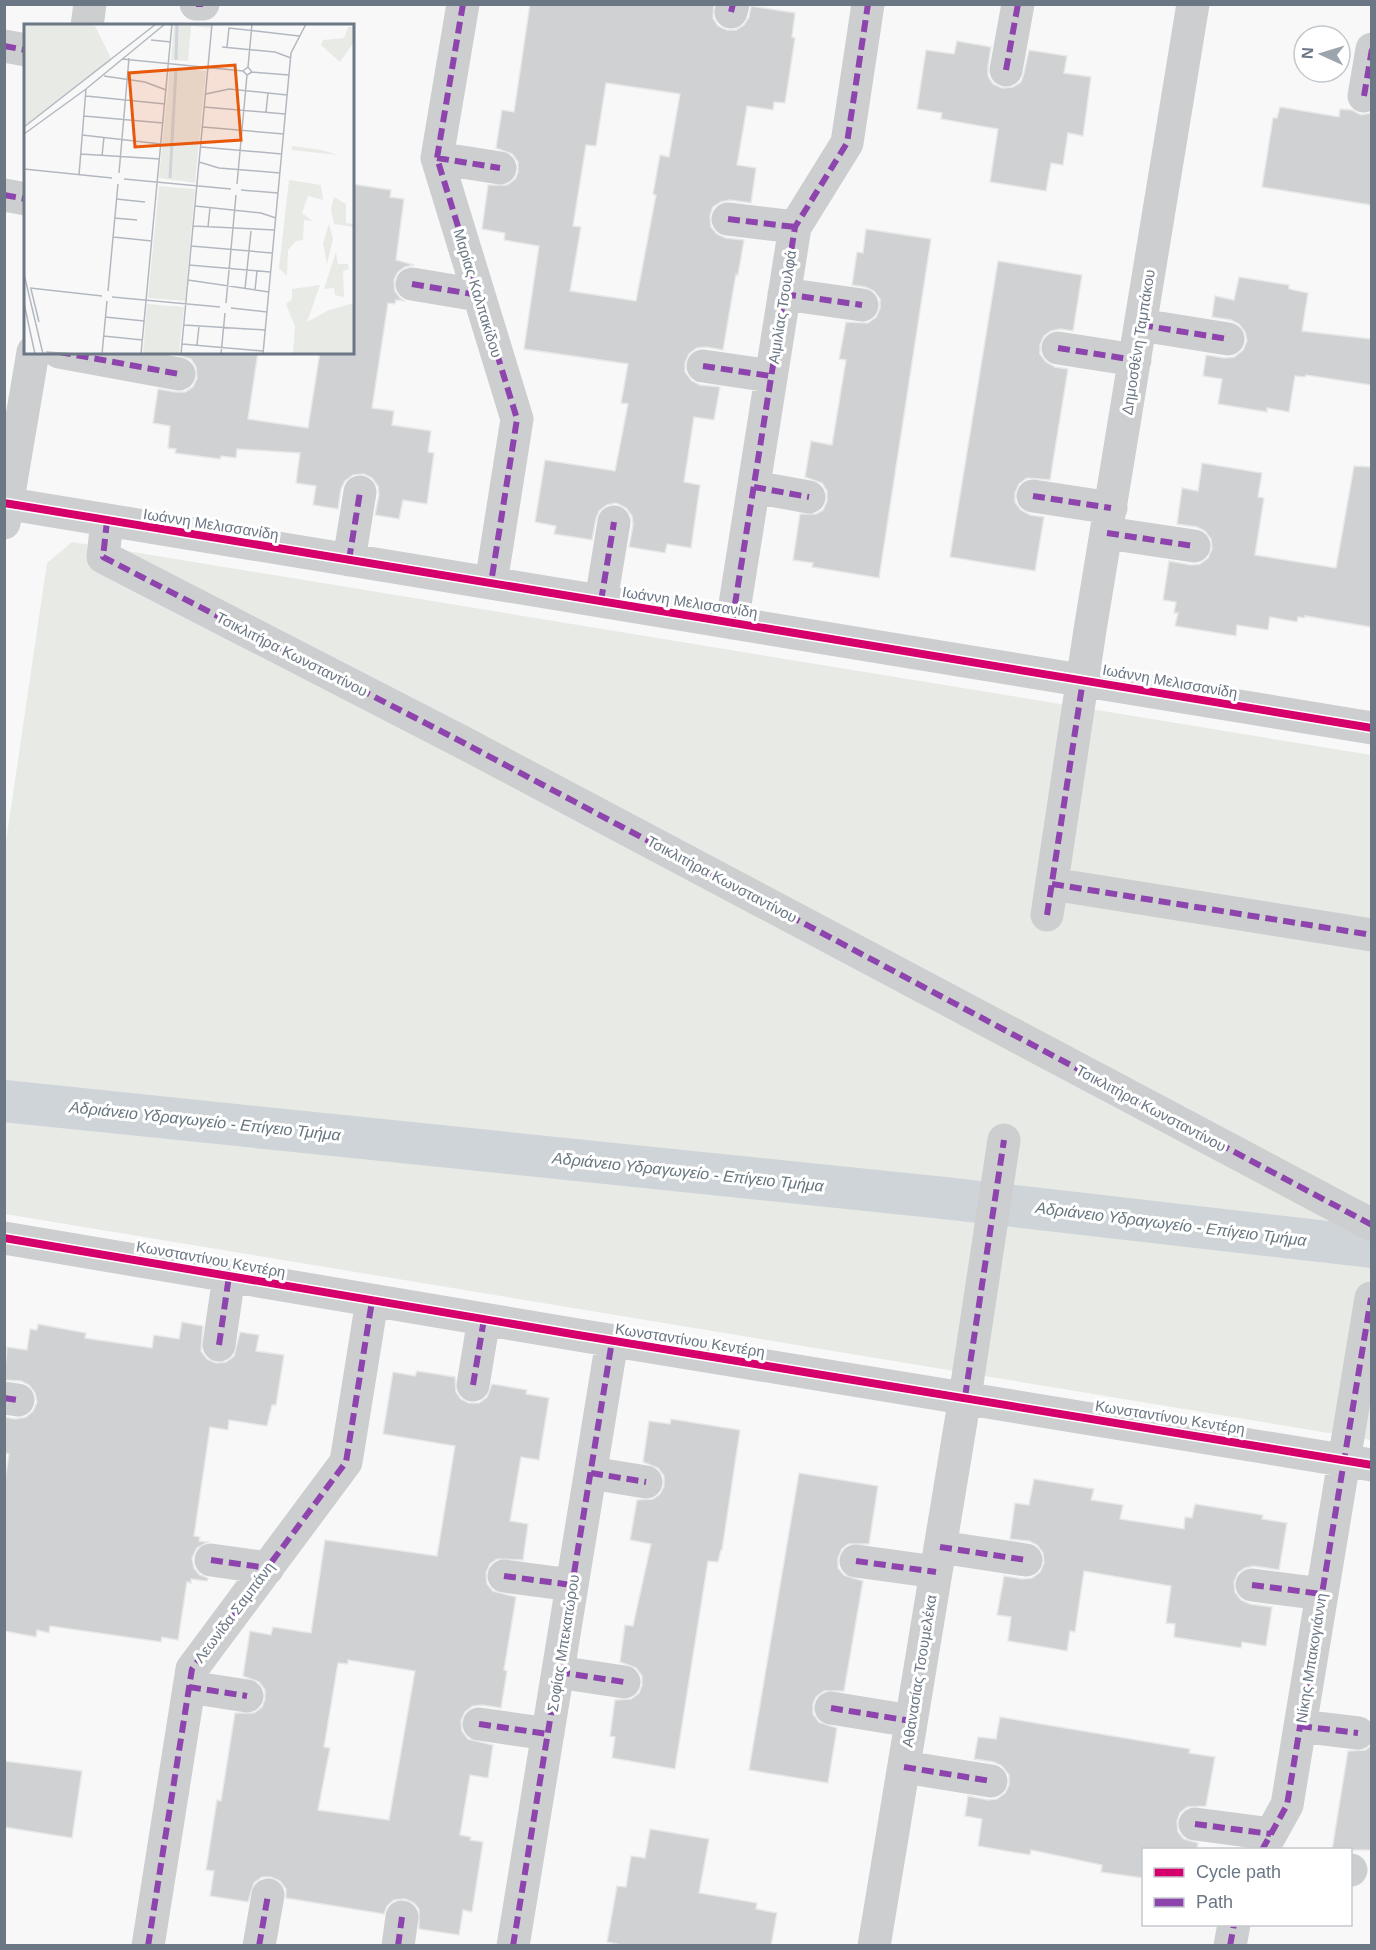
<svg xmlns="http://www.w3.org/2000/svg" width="1376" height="1950" viewBox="0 0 1376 1950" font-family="Arial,sans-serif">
	<rect width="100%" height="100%" fill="#f8f8f8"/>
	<path fill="#e8eae6" d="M 72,542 L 1371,755 L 1371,1440 L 5,1214 L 5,848 L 47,563 Z"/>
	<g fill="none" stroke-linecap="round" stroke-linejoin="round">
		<path stroke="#ced4d7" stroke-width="42" d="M 4,1101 L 944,1198 L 1372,1247"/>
	</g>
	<path fill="#cfd1d2" stroke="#e8e8e8" stroke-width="1.5" fill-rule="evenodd" d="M 530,4 L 714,4 L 713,18 L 718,26 L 727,30 L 736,30 L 744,25 L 749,17 L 751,6 L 795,13 L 792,37 L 795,38 L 785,103 L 774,102 L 773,110 L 747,106 L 737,165 L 756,168 L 751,203 L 730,200 L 721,202 L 713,207 L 710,216 L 711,227 L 717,234 L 726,238 L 744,240 L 738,275 L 736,274 L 723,350 L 706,347 L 697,348 L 689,354 L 685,363 L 685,372 L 692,381 L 700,385 L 720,387 L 714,420 L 694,417 L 684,482 L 700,485 L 691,548 L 667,544 L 665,553 L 629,547 L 633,525 L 632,516 L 626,508 L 616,503 L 607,505 L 599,511 L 596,519 L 592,540 L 554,534 L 556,526 L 535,522 L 545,460 L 615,471 L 628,404 L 621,403 L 628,364 L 524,349 L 539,246 L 504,240 L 505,233 L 482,229 L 488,185 L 507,185 L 515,179 L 518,172 L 518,162 L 512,154 L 496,148 L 502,110 L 514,112 ZM 606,83 L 680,94 L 669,157 L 660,155 L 653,194 L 656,195 L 636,301 L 570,291 L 581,227 L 573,226 L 586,145 L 596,146 Z
		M 957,41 L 991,47 L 988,67 L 988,76 L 993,84 L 1002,88 L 1013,87 L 1021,82 L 1024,73 L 1029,50 L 1067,56 L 1064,73 L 1091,77 L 1083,136 L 1068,133 L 1063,165 L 1051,163 L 1046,191 L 990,182 L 998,129 L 941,119 L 942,113 L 917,109 L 926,50 L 954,54 Z
		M 1280,107 L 1339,117 L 1340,109 L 1352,110 L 1361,115 L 1371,113 L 1371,205 L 1262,187 L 1273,118 L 1277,118 Z
		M 352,184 L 391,190 L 390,197 L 404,199 L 396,260 L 414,265 L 405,267 L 398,272 L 394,280 L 395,291 L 400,298 L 405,301 L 396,300 L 395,304 L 388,303 L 372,408 L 394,411 L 392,425 L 431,431 L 428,452 L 434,453 L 427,504 L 403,500 L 399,519 L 375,515 L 379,495 L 378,486 L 372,478 L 364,474 L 353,475 L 345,481 L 341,489 L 338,509 L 313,505 L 316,486 L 296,483 L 300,453 L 237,449 L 236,458 L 221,456 L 220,459 L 175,453 L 176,449 L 168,448 L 170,426 L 153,423 L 158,389 L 176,392 L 185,392 L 193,387 L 197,378 L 196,367 L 191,359 L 166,352 L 258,352 L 248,419 L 308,428 L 320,352 L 352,352 Z
		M 866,229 L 931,239 L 879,578 L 812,567 L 813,563 L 793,560 L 800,514 L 816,514 L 823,510 L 827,501 L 827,491 L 822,483 L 805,477 L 811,441 L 832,445 L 846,360 L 839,359 L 846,322 L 868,323 L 876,317 L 880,308 L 880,299 L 874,291 L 865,287 L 852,285 L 857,252 L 863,253 Z
		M 998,261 L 1082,275 L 1073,331 L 1060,329 L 1051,331 L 1044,336 L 1040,345 L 1040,354 L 1046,362 L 1055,367 L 1068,369 L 1050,480 L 1027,478 L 1019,484 L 1015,493 L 1015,502 L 1021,510 L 1030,515 L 1044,517 L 1035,571 L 950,557 Z
		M 1239,277 L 1289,285 L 1289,289 L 1308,293 L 1302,331 L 1371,339 L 1371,385 L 1306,375 L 1305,377 L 1295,376 L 1289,412 L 1267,408 L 1267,412 L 1218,404 L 1222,379 L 1203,376 L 1206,355 L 1225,358 L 1234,357 L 1243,350 L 1247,341 L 1245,332 L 1239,324 L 1231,320 L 1212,317 L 1215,296 L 1234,300 Z
		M 1202,463 L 1262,473 L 1258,497 L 1264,498 L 1255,555 L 1336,568 L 1354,466 L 1371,467 L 1371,627 L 1305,616 L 1305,618 L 1298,617 L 1297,622 L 1270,617 L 1268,630 L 1237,625 L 1236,636 L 1175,626 L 1178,613 L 1174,613 L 1176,602 L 1163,600 L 1169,561 L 1191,565 L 1200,564 L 1208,558 L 1212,549 L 1211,539 L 1205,531 L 1197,527 L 1177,524 L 1182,488 L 1198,491 Z
		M 182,1322 L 203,1326 L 201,1351 L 207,1359 L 216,1363 L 226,1362 L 234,1356 L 240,1332 L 259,1335 L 256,1351 L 284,1355 L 276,1405 L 272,1405 L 267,1426 L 229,1420 L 228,1430 L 210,1427 L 194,1536 L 200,1537 L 199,1541 L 208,1542 L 197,1548 L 192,1558 L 194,1568 L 200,1575 L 208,1578 L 207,1581 L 191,1579 L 191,1583 L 187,1582 L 178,1640 L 162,1637 L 161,1642 L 50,1626 L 49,1633 L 37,1630 L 36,1637 L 4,1631 L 4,1485 L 9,1454 L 4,1453 L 4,1417 L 15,1419 L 26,1417 L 33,1411 L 37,1402 L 35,1393 L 29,1385 L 21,1381 L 4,1380 L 7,1347 L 27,1350 L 30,1329 L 37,1330 L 38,1324 L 86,1333 L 85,1338 L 152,1348 L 154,1335 L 179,1339 Z
		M 417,1371 L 455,1377 L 456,1392 L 461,1399 L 469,1403 L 479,1403 L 487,1397 L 492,1384 L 527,1390 L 526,1394 L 549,1398 L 539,1460 L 521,1457 L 510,1521 L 528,1524 L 523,1560 L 497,1559 L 490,1564 L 486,1573 L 487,1584 L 493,1591 L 516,1597 L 504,1670 L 507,1671 L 501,1708 L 482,1705 L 473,1706 L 465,1712 L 461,1721 L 462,1731 L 468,1739 L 493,1745 L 488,1778 L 470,1775 L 460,1835 L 471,1837 L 470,1840 L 483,1842 L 472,1912 L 463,1910 L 459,1935 L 419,1929 L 419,1909 L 414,1903 L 405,1899 L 394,1900 L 387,1906 L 384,1914 L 286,1898 L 286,1889 L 280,1881 L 271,1877 L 262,1877 L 254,1883 L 248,1902 L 210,1896 L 214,1871 L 206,1870 L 217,1800 L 221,1801 L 235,1713 L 254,1713 L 262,1707 L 265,1699 L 265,1690 L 259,1682 L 243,1676 L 250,1631 L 271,1635 L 273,1627 L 311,1633 L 325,1540 L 437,1556 L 455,1446 L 383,1434 L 393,1372 L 415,1376 ZM 348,1660 L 415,1671 L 389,1820 L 318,1810 L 330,1748 L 324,1747 L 338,1663 L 348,1664 Z
		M 671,1419 L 740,1430 L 722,1550 L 721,1550 L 718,1562 L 708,1561 L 675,1769 L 612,1758 L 615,1737 L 610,1736 L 615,1700 L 631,1699 L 639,1693 L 642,1685 L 642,1676 L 636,1668 L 620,1662 L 625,1625 L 633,1626 L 651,1544 L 630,1540 L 637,1500 L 653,1499 L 660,1494 L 664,1486 L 664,1476 L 658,1468 L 643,1462 L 649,1421 L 670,1424 Z
		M 799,1473 L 878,1486 L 869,1544 L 848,1544 L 842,1549 L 838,1558 L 838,1568 L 844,1575 L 863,1581 L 844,1691 L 824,1691 L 816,1697 L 813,1704 L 813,1714 L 819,1722 L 837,1728 L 828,1783 L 749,1770 Z
		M 1034,1479 L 1094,1489 L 1091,1500 L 1123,1505 L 1120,1519 L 1184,1529 L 1185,1517 L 1192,1518 L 1195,1504 L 1263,1515 L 1262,1519 L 1287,1523 L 1279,1570 L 1254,1566 L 1245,1568 L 1238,1573 L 1234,1582 L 1235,1592 L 1241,1600 L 1250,1604 L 1272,1607 L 1266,1646 L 1242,1642 L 1241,1648 L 1174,1637 L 1175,1624 L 1166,1623 L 1171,1586 L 1084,1571 L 1075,1632 L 1070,1631 L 1067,1651 L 1008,1641 L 1011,1617 L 997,1615 L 1004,1576 L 1023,1579 L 1032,1578 L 1040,1572 L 1044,1563 L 1043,1553 L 1037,1545 L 1029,1541 L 1010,1539 L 1015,1503 L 1029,1505 Z
		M 1000,1717 L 1190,1749 L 1189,1753 L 1215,1757 L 1206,1806 L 1187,1807 L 1180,1813 L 1177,1821 L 1178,1832 L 1184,1839 L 1198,1843 L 1197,1850 L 1143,1850 L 1143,1878 L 1101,1872 L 1102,1865 L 1031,1850 L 1030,1855 L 978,1846 L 982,1819 L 965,1816 L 968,1796 L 988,1800 L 997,1799 L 1005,1793 L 1009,1785 L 1009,1775 L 1002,1766 L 994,1762 L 974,1759 L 978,1737 L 996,1739 Z
		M 1371,1746 L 1371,1850 L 1332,1850 L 1348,1751 L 1365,1750 Z
		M 4,1761 L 82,1771 L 72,1838 L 4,1827 Z
		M 650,1829 L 709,1839 L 699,1893 L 757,1903 L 756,1909 L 777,1913 L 771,1946 L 626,1946 L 607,1942 L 617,1886 L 626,1887 L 631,1856 L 645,1858 Z"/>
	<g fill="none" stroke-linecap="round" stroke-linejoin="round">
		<path stroke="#cdcecf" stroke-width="33" d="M 196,4 L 203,4
			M 463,4 L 437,158 L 517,419 L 491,583
			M 731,12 L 733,4
			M 87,26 L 90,4
			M 4,46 L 26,50
			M 1006,70 L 1018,4
			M 1364,96 L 1372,49
			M 437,158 L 500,168
			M 4,195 L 26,199
			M 728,219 L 795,227
			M 412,284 L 478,295
			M 784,294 L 862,305
			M 1141,325 L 1228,339
			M 1058,348 L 1135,360
			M 59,352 L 179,374
			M 703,366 L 771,376
			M 754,487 L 809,497
			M 1033,496 L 1111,508
			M 4,503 L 1372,728
			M 107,521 L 103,557 L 464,743 L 1372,1225
			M 4,523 L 33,352
			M 1107,533 L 1194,546
			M 349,560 L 360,492
			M 601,601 L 614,522
			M 732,623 L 795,227 L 847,143 L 868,4
			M 1052,884 L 1372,935
			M 1047,915 L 1090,630 L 1193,4
			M 4,1238 L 578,1335 L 1372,1465
			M 219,1345 L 229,1276
			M 473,1385 L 484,1319
			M 4,1398 L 18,1400
			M 591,1473 L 646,1482
			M 940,1547 L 1026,1560
			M 211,1560 L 268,1568
			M 856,1561 L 936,1572
			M 504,1576 L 572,1585
			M 1252,1585 L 1322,1594
			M 558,1672 L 624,1682
			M 189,1687 L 247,1696
			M 831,1708 L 911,1721
			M 479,1724 L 548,1734
			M 1300,1726 L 1358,1733
			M 904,1767 L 991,1781
			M 1195,1824 L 1271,1834
			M 1262,1850 L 1287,1805 L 1371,1298
			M 1350,1870 L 1351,1870
			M 148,1946 L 192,1669 L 346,1462 L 372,1301
			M 259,1946 L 268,1895
			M 398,1946 L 402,1917
			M 513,1946 L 612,1341
			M 874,1946 L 965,1397 L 1004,1140
			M 1230,1946 L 1234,1924"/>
		<path stroke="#8e44ad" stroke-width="6" stroke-dasharray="12 6" stroke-linecap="butt" d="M 196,4 L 203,4
			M 463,4 L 437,158 L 517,419 L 491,583
			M 731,12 L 733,4
			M 4,46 L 26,50
			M 1006,70 L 1018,4
			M 1364,96 L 1372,49
			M 437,158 L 500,168
			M 4,195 L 26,199
			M 728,219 L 795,227
			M 412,284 L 478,295
			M 784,294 L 862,305
			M 1141,325 L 1228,339
			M 1058,348 L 1135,360
			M 59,352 L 179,374
			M 703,366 L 771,376
			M 754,487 L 809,497
			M 1033,496 L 1111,508
			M 107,521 L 103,557 L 464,743 L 1372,1225
			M 1107,533 L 1194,546
			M 349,560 L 360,492
			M 601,601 L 614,522
			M 732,623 L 795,227 L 847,143 L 868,4
			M 1052,884 L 1372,935
			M 1047,915 L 1083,680
			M 219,1345 L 229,1276
			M 473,1385 L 484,1319
			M 965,1397 L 1004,1140
			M 4,1398 L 18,1400
			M 591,1473 L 646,1482
			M 940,1547 L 1026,1560
			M 211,1560 L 268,1568
			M 856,1561 L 936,1572
			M 504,1576 L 572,1585
			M 1252,1585 L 1322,1594
			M 558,1672 L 624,1682
			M 189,1687 L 247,1696
			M 831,1708 L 911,1721
			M 479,1724 L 548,1734
			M 1300,1726 L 1358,1733
			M 904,1767 L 991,1781
			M 1195,1824 L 1271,1834
			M 1262,1850 L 1287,1805 L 1371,1298
			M 1350,1870 L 1351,1870
			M 148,1946 L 192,1669 L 346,1462 L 372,1301
			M 259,1946 L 268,1895
			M 398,1946 L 402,1917
			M 513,1946 L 612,1341
			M 1230,1946 L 1234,1924"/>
		<defs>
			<path id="cycleway" d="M 4,503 L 1372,728
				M 4,1238 L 578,1335 L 1372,1465"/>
		</defs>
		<use href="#cycleway" stroke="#fff" stroke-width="11"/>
		<use href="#cycleway" stroke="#d6006c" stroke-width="8"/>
	</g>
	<g text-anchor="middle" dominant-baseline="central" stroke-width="6" stroke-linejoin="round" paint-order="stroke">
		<g font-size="15" fill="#6b7785" stroke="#fff">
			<text transform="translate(478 293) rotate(73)">Μαρίας Καλπακίδου</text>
			<text transform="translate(782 307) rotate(-81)">Αιμιλίας Τσουλφά</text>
			<text transform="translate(1138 342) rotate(-81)">Δημοσθένη Ταμπάκου</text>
			<text transform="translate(211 524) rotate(9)">Ιωάννη Μελισσανίδη</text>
			<text transform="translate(690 602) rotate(9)">Ιωάννη Μελισσανίδη</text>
			<text transform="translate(292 654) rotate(27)">Τσικλιτήρα Κωνσταντίνου</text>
			<text transform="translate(1170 681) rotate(10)">Ιωάννη Μελισσανίδη</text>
			<text transform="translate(722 879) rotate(28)">Τσικλιτήρα Κωνσταντίνου</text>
			<text transform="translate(1151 1108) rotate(28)">Τσικλιτήρα Κωνσταντίνου</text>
			<text transform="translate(211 1259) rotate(10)">Κωνσταντίνου Κεντέρη</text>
			<text transform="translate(690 1340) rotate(9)">Κωνσταντίνου Κεντέρη</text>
			<text transform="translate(1170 1417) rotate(9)">Κωνσταντίνου Κεντέρη</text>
			<text transform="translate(234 1612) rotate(-53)">Λεωνίδα Σαμπάνη</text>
			<text transform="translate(563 1643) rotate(-81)">Σοφίας Μπεκατώρου</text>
			<text transform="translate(1311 1658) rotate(-81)">Νίκης Μπακογιάννη</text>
			<text transform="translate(919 1671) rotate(-81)">Αθανασίας Τσουμελέκα</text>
		</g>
		<g font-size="16" font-style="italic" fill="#67777f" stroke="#fff">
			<text transform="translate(205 1121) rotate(6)">Αδριάνειο Υδραγωγείο - Επίγειο Τμήμα</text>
			<text transform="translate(688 1172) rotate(6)">Αδριάνειο Υδραγωγείο - Επίγειο Τμήμα</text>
			<text transform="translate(1171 1224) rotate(7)">Αδριάνειο Υδραγωγείο - Επίγειο Τμήμα</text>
		</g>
	</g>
	<g transform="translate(24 24)">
		<rect width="330" height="330" fill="#f8f8f8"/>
		<path d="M 0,0 L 70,0 L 88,36 L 0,102 ZM 150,0 L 187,0 L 187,4 L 167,2 L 164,37 L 147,36 ZM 324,3 L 330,3 L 330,18 L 316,38 L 297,21 L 299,16 L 320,14 ZM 146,43 L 182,47 L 171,159 L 135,154 ZM 268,122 L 298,126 L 314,131 L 268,126 ZM 265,156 L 297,161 L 299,176 L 284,172 L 278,189 L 289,197 L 280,196 L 279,216 L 272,217 L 264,226 L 263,252 L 255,244 ZM 135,162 L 171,165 L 161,277 L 124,274 ZM 310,173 L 322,180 L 322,199 L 330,200 L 330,203 L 310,200 L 307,185 ZM 305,200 L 309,215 L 303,240 L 299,219 ZM 312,228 L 314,240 L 324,240 L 325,245 L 319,247 L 320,273 L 311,271 L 310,264 L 300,265 ZM 296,261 L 283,298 L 305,286 L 330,279 L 330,330 L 269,330 L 271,303 L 262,280 L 268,275 L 268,265 ZM 123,280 L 160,283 L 155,330 L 119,330 Z" fill="#e8eae6"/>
		<path fill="none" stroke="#ced4d7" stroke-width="3" d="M 152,36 L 153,0M 146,154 L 152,45"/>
		<path fill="none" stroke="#b3b8c0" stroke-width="1.5" d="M 127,16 L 147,18M 198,23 L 251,28 L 267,34M 203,23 L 205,4 L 275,12M 98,35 L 219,47M 224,43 L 228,0M 228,48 L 223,51 L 219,47 L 224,43 L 228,48 L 265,51M 80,52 L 121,58 L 142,66M 182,70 L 205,65 L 263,71M 62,72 L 141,80M 180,83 L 261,90M 242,88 L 244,69M 60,92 L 139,99M 0,103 L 132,0M 179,103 L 260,110M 0,110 L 62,65 L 141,0M 58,111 L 137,120M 177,123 L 258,130M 57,130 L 136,135M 78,132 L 80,113M 175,138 L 195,144 L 256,149M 0,145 L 88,154M 95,149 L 105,34M 55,151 L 62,65M 100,155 L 207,165M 213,160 L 223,51M 217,166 L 254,169M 92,175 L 121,178M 171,182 L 237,189 L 252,194M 90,194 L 113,196M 169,202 L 250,206M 184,203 L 186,184M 89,213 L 128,217M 167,222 L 248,229M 165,241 L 246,248M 0,250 L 19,330M 164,256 L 245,268M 6,264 L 78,272M 7,265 L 15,298M 221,265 L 227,207M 231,266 L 233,247M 84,267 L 94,160M 88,273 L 196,283M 0,279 L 11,330M 202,279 L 212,171M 207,284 L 243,288M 81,293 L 120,297M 160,301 L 241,306M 79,312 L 119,316M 158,320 L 239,327M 173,321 L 175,302M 22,328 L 53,330M 78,330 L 83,277M 117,330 L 148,0M 157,330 L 188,0M 197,330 L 201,289M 239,330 L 267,29 L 282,0"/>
		<path fill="#e8590c" fill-opacity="0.15" stroke="#e8590c" stroke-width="3" d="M 211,41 L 217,116 L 111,123 L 105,49 Z"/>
		<rect width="330" height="330" fill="none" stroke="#6b7785" stroke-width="3"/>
	</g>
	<rect width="1376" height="1950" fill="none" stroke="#6b7785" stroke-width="12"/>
	<rect x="1142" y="1848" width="210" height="78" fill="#ffffff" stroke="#c4c9ce" stroke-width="1.5"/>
	<rect x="1154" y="1868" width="30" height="9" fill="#d6006c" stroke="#c4c9ce" stroke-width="1.5"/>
	<text x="1196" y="1878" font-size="18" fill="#6b7785">Cycle path</text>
	<rect x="1154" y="1898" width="30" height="9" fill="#8e44ad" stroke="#c4c9ce" stroke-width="1.5"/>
	<text x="1196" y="1908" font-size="18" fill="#6b7785">Path</text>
	<g transform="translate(1322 54) rotate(274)"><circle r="28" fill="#ffffff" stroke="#c4c9ce" stroke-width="1.5"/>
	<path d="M0-4.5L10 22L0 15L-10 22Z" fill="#9ca4ad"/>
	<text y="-9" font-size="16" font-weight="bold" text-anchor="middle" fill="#6b7785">N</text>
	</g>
</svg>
